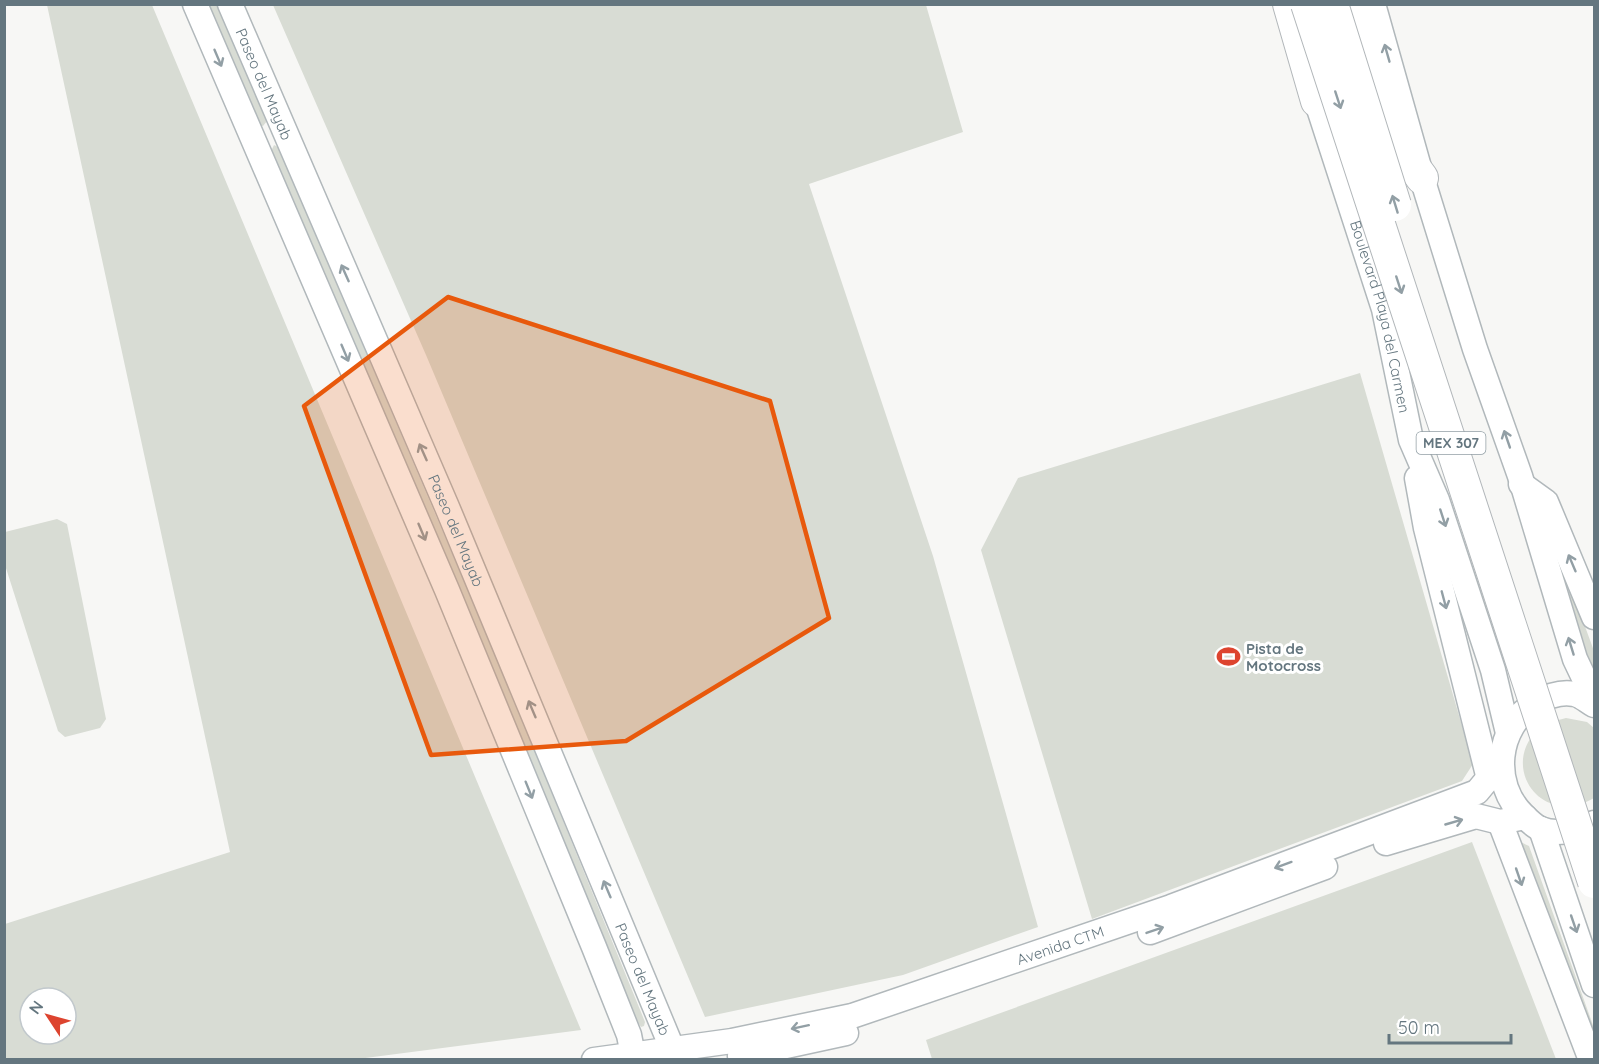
<svg xmlns="http://www.w3.org/2000/svg" width="1599" height="1064" viewBox="0 0 1599 1064" font-family="Quicksand,sans-serif">
	<rect width="100%" height="100%" fill="#f7f7f5"/>
	<path fill="#d8dcd4" fill-rule="evenodd" d="M 47,5 L 152,5 L 581,1030 L 350,1060 L 5,1059 L 5,924 L 230,852 ZM 30,998 L 66,998 L 66,1034 L 30,1034 Z
		M 207,5 L 217,5 L 267,121 L 263,126 L 259,125 Z
		M 273,5 L 926,5 L 963,132 L 809,184 L 933,556 L 1038,927 L 903,975 L 705,1017 L 426,355 Z
		M 274,145 L 278,147 L 496,656 L 645,1022 L 644,1026 L 641,1027 L 637,1021 L 489,660 L 271,151 Z
		M 1360,373 L 1473,764 L 1462,781 L 1092,919 L 981,550 L 1018,478 Z
		M 57,519 L 67,524 L 106,719 L 100,728 L 65,737 L 58,731 L 5,565 L 5,532 Z
		M 1568,589 L 1572,591 L 1594,651 L 1594,674 L 1576,627 Z
		M 1566,718 L 1587,722 L 1594,728 L 1594,798 C 1537,830 1496,759 1544,725 C 1550,721 1559,720 1566,718 Z
		M 1516,840 L 1529,846 L 1594,1028 L 1594,1049 Z
		M 1472,842 L 1556,1059 L 932,1059 L 926,1040 Z"/>
	<g fill="none" stroke-linecap="round" stroke-linejoin="round">
		<defs>
			<g id="secondary">
				<path d="M 195,4 L 447,590 L 594,947 L 629,1035 L 634,1060"/>
				<path id="s1" d="M 230,4 L 447,507 L 677,1060"/>
				<path d="M 1373,4 L 1422,178 L 1475,349 L 1520,476 L 1575,659 L 1594,699"/>
				<path id="s2" d="M 1311,84 L 1384,309 L 1411,440 L 1437,500 L 1493,670 L 1508,733"/>
				<path d="M 1417,478 L 1426,528 L 1489,779"/>
				<path d="M 1521,484 L 1546,502 L 1594,617"/>
				<path d="M 1594,705 C 1588,702 1581,695 1574,694 C 1560,691 1546,697 1535,703 C 1496,727 1491,784 1523,815 C 1527,819 1535,827 1541,829 C 1557,836 1580,829 1594,823"/>
				<path d="M 1500,822 L 1591,1060"/>
				<path d="M 1541,829 L 1594,985"/>
				<path d="M 1386,843 L 1476,816 L 1500,822 L 1525,817"/>
				<path d="M 1150,932 L 1325,867"/>
				<path d="M 740,1056 L 846,1033"/>
				<path id="s3" d="M 594,1060 L 732,1041 L 852,1016 L 1171,907 L 1477,792 L 1501,763"/>
			</g>
			<path id="highway" d="M 1289,4 L 1317,101
				M 1348,4 L 1401,149 L 1422,178"/>
		</defs>
		<use href="#secondary" stroke="#b1b8bb" stroke-width="27"/>
		<use href="#highway" stroke="#b2b7ba" stroke-width="34"/>
		<use href="#secondary" stroke="#fff" stroke-width="24"/>
		<use href="#highway" stroke="#fff" stroke-width="32"/>
		<defs>
			<path id="highway-bridge" d="M 1307,4 L 1594,882
				M 1332,4 L 1395,205"/>
		</defs>
		<use href="#highway-bridge" stroke="#b2b7ba" stroke-width="34" stroke-linecap="butt"/>
		<use href="#highway-bridge" stroke="#fff" stroke-width="32"/>
	</g>
	<defs><path id="oneway-shaft" d="M-6 0H5M1.5-3L5.5 0L1.5 3" fill="none" stroke-width="1.6" stroke-linecap="round" stroke-linejoin="round" transform="scale(1.5)"/></defs>
	<g stroke="#929fa5">
		<use href="#oneway-shaft" transform="translate(1387 53) rotate(-106)"/>
		<use href="#oneway-shaft" transform="translate(218 58) rotate(67)"/>
		<use href="#oneway-shaft" transform="translate(1338 100) rotate(72)"/>
		<use href="#oneway-shaft" transform="translate(1395 204) rotate(-107)"/>
		<use href="#oneway-shaft" transform="translate(345 273) rotate(-114)"/>
		<use href="#oneway-shaft" transform="translate(1399 285) rotate(72)"/>
		<use href="#oneway-shaft" transform="translate(345 353) rotate(67)"/>
		<use href="#oneway-shaft" transform="translate(1507 439) rotate(-109)"/>
		<use href="#oneway-shaft" transform="translate(423 452) rotate(-114)"/>
		<use href="#oneway-shaft" transform="translate(1443 518) rotate(72)"/>
		<use href="#oneway-shaft" transform="translate(422 532) rotate(67)"/>
		<use href="#oneway-shaft" transform="translate(1572 563) rotate(-113)"/>
		<use href="#oneway-shaft" transform="translate(1444 600) rotate(75)"/>
		<use href="#oneway-shaft" transform="translate(1571 646) rotate(-107)"/>
		<use href="#oneway-shaft" transform="translate(532 709) rotate(-113)"/>
		<use href="#oneway-shaft" transform="translate(529 790) rotate(68)"/>
		<use href="#oneway-shaft" transform="translate(1454 822) rotate(-16)"/>
		<use href="#oneway-shaft" transform="translate(1283 865) rotate(160)"/>
		<use href="#oneway-shaft" transform="translate(1519 877) rotate(71)"/>
		<use href="#oneway-shaft" transform="translate(607 889) rotate(-113)"/>
		<use href="#oneway-shaft" transform="translate(1574 924) rotate(71)"/>
		<use href="#oneway-shaft" transform="translate(1155 930) rotate(-19)"/>
		<use href="#oneway-shaft" transform="translate(800 1027) rotate(168)"/>
	</g>
	<path fill="#e8590c" fill-opacity="0.2" stroke="#e8590c" stroke-width="4.5" stroke-linejoin="round" d="M 448,297 L 770,401 L 829,618 L 626,741 L 431,755 L 304,406 Z"/>
	<defs>
		<symbol id="stadium-bare" viewBox="-9 -9 18 18"><path d="M0-5a6.5 5 0 1 0 0 10a6.5 5 0 1 0 0-10ZM-3.5-1.8h7v3.6h-7Z" fill="#dd442f" stroke="#fff" stroke-width="2.5" paint-order="stroke"/></symbol>
	</defs>
	<g fill-rule="evenodd">
		<use href="#stadium-bare" x="1212" y="640" width="33" height="33"/>
	</g>
	<g text-anchor="middle" dominant-baseline="central" stroke-width="6" stroke-linejoin="round" paint-order="stroke">
		<rect fill="#fff" stroke="#929fa5" stroke-width="1.5" x="1416.5" y="432" width="69" height="22" rx="4.5"/>
		<g font-size="14" font-weight="bold" fill="#64767f">
			<text x="1451" y="443">MEX 307</text>
		</g>
		<g font-size="15" fill="#64767f" stroke="#fff">
			<text stroke="none"><textPath href="#s1" startOffset="87">Paseo del Mayab</textPath></text>
			<text stroke="none"><textPath href="#s2" startOffset="243">Boulevard Playa del Carmen</textPath></text>
			<text stroke="none"><textPath href="#s1" startOffset="573">Paseo del Mayab</textPath></text>
			<text stroke="none"><textPath href="#s3" startOffset="482">Avenida CTM</textPath></text>
			<text stroke="none"><textPath href="#s1" startOffset="1059">Paseo del Mayab</textPath></text>
		</g>
		<g font-size="15" font-weight="bold" fill="#64767f" stroke="#fff" text-anchor="start">
			<text x="1246" y="648">Pista de<tspan x="1246" dy="17">Motocross</tspan></text>
		</g>
	</g>
	<rect width="1599" height="1064" fill="none" stroke="#64767f" stroke-width="12"/>
	<g transform="translate(48 1016) rotate(306)"><circle r="28" fill="#ffffff" stroke="#c1c8cc" stroke-width="1.5"/>
	<path d="M0-4.5L10 22L0 15L-10 22Z" fill="#dd442f"/>
	<text y="-9" font-size="16" font-weight="bold" text-anchor="middle" fill="#64767f">N</text>
	</g>
	<path d="M1389 1034v9h122v-9" fill="none" stroke="#64767f" stroke-width="3"/>
	<text x="1398" y="1034" font-size="18" fill="#64767f" stroke="#ffffff" stroke-width="4.5" paint-order="stroke">50 m</text>
</svg>
